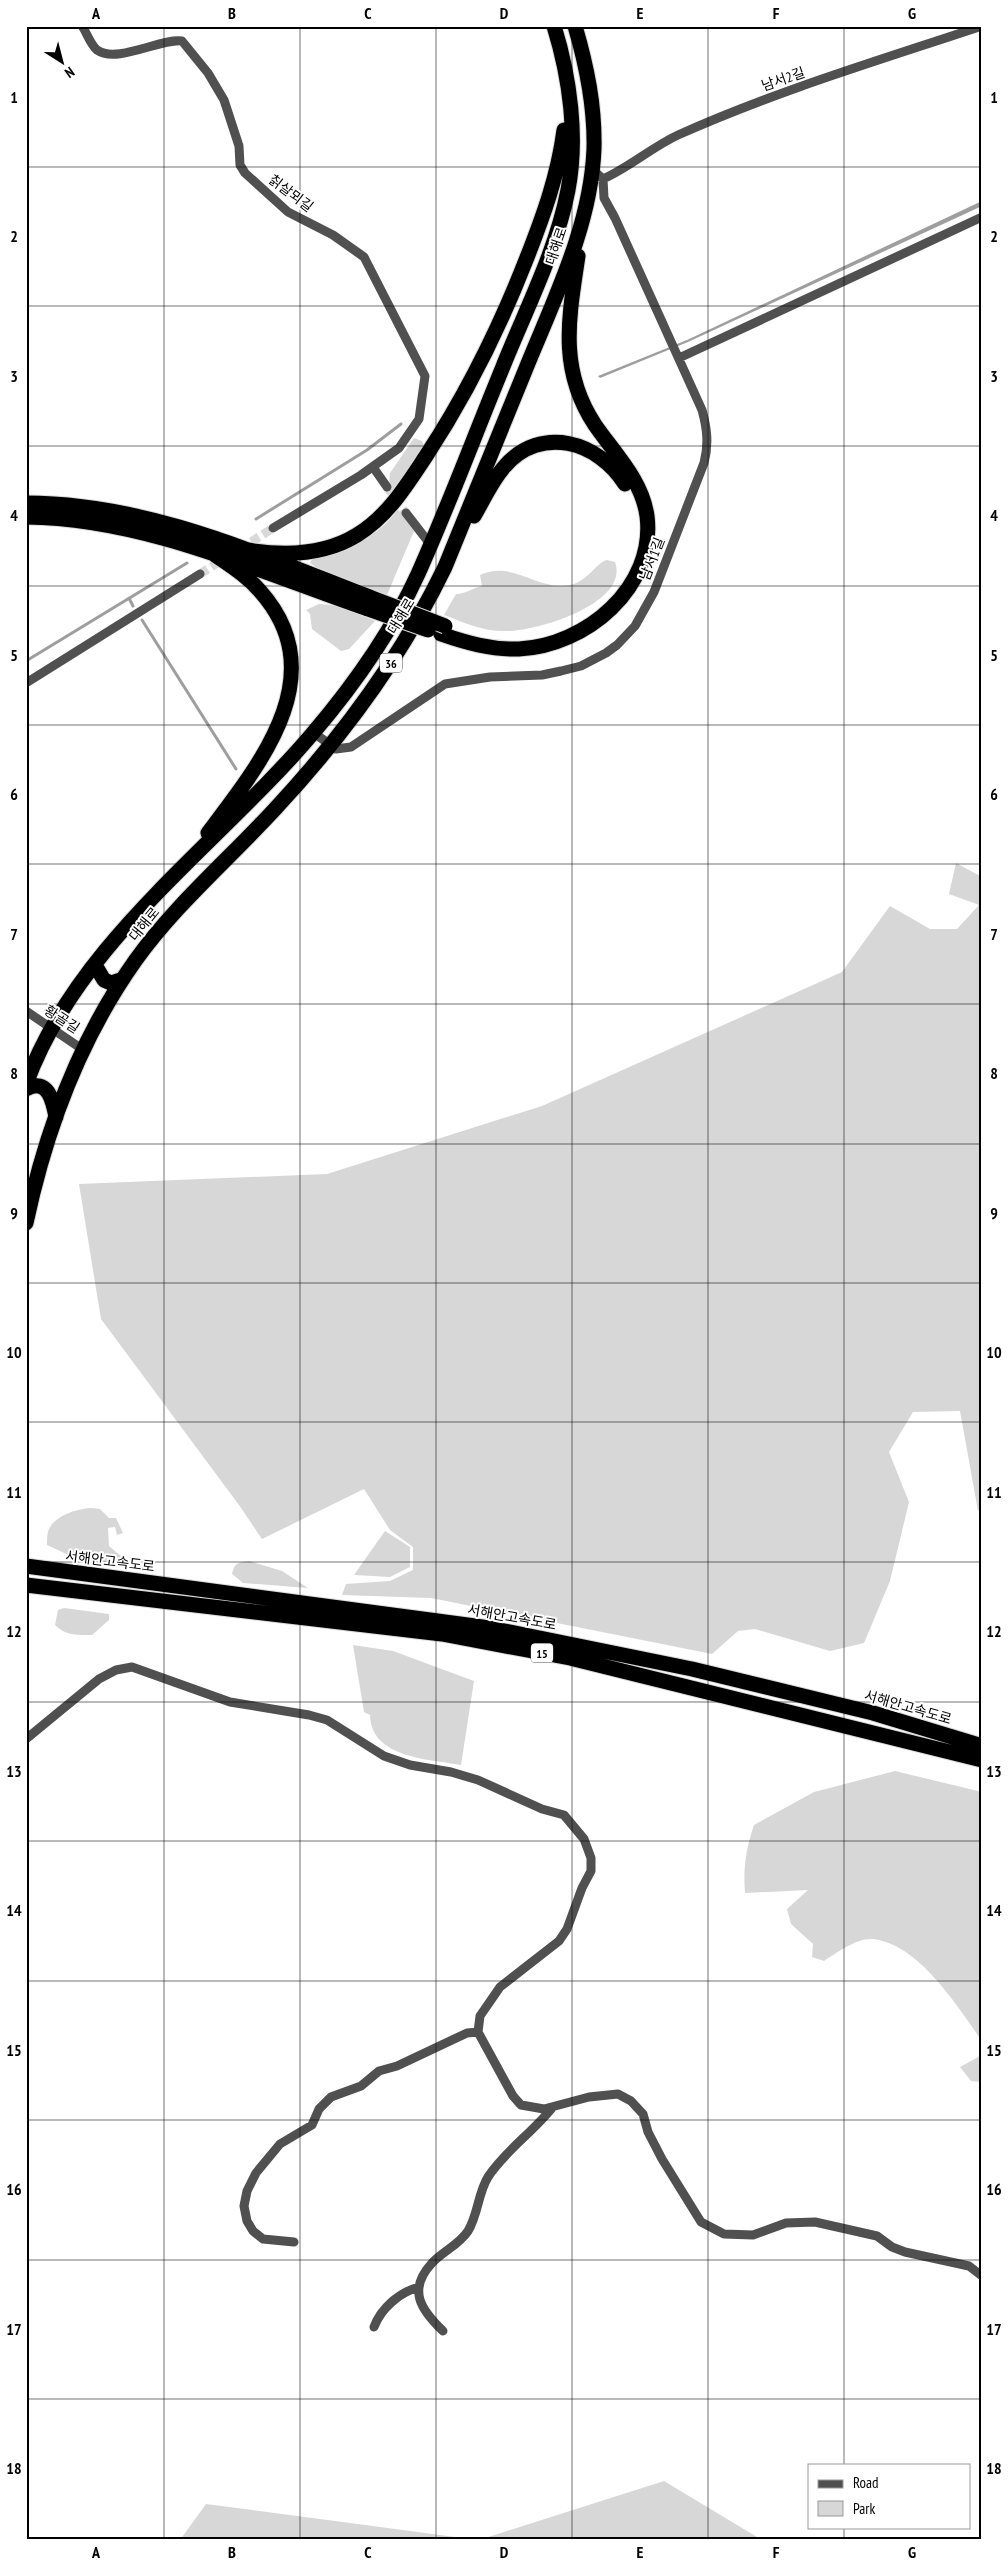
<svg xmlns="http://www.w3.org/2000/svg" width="1008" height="2566" viewBox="0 0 1008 2566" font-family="'PT Sans Narrow','Noto Sans KR',sans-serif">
	<rect width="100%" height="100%" fill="#fff"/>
	<path fill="#d7d7d7" d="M 414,438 L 422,441 L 424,445 L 394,491 L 389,485 L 390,473 Z
		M 398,509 L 414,531 L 387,595 L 324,573 L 310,563 L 312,559 C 345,549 378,539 398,509 Z
		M 607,560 L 615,562 C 630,603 538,631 507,631 C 485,632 465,623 444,615 L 456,594 C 466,594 472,588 482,586 L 480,575 C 514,560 536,591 570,585 C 587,582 597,562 607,560 Z
		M 319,604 C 340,604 356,613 375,621 L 349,649 L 341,651 L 312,629 L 310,614 L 306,610 Z
		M 956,863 L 982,877 L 982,1508 L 978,1511 L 960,1411 L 913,1412 L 889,1452 L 909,1502 L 890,1581 L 864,1643 L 830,1651 L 755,1629 L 738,1631 L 712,1654 L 431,1598 L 342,1595 L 346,1584 L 390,1581 L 413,1570 L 413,1547 L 390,1530 L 364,1489 L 262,1539 L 239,1505 L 101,1319 L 79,1184 L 327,1174 L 542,1106 L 842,972 L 890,906 L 930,929 L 957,929 L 979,905 L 949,894 Z
		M 91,1508 L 100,1509 L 109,1518 L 116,1518 L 123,1533 L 117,1535 L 115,1527 L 108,1528 L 109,1546 L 122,1557 L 113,1565 L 86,1563 L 47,1545 C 47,1540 47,1533 49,1529 C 56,1515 77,1509 91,1508 Z
		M 385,1531 L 410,1547 L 410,1567 L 390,1577 L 354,1575 Z
		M 249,1561 L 282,1571 L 308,1588 L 243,1583 L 232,1574 C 234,1563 239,1562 249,1561 Z
		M 64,1608 L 109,1614 L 109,1620 L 92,1635 C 77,1635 66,1636 55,1625 L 58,1610 Z
		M 353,1645 L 393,1651 L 474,1681 L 461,1765 C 428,1759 371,1758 370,1715 L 364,1712 Z
		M 895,1771 L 982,1792 L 982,2041 C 957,2006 919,1944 873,1939 C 856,1938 838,1952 824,1961 L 812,1957 L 813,1944 L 791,1924 L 787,1909 L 808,1890 L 745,1893 C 743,1867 746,1849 754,1825 L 814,1792 Z
		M 982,2055 L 982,2082 L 971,2081 L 960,2067 Z
		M 664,2481 L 762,2540 L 479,2540 Z
		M 206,2504 L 478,2540 L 180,2540 Z"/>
	<path fill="#9e9e9e" d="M 982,201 L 982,206 L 688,342 L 600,378 L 598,376 L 687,340 Z"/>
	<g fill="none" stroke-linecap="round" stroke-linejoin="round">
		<path stroke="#9e9e9e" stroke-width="3" d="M 256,519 L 367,450 L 401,424
			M 129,598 L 133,606
			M 142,620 L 236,769
			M 26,661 L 187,563"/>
		<path stroke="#d9d9d9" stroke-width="9" stroke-dasharray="9 4.5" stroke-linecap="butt" d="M 387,487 L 406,513
			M 240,549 L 273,528
			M 200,574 L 225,558"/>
		<defs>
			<path id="highway" d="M 26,503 C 148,503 260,555 372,598
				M 474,516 C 484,499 492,480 505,466 C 541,425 598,441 625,484
				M 26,517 C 144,518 258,571 368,609
				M 242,549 C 280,556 323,556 357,535 C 388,516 406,486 426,456 C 466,395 499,329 526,260 C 543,217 558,176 564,130
				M 441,634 C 467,643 492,650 519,649 C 586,646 656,587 647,516 C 642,480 615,454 595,425 C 558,369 569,317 578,256
				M 208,833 C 261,763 334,674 260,591 C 247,576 231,566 215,555
				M 95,965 L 104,980 L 111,983 L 123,979
				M 26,1084 C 77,942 218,845 313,733 C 353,686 392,631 418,574 C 448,507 474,437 502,369 C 525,311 556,252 568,190 C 578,137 570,78 554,26
				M 26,1089 C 48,1077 53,1101 56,1117
				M 26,1223 C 46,1129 79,1040 135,961 C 175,905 228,860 275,809 C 342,737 402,656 445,567 C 473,498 501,429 529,361 C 557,293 591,223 594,149 C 595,106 587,67 575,26
				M 26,1566 L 490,1628 L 692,1669 L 873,1713 L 982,1746
				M 26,1585 L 442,1634 L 570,1658 L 982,1760"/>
		</defs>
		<use href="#highway" stroke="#dbdbdb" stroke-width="17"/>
		<path stroke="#505050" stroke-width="9" d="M 82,26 C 87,33 90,44 97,50 C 117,64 161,38 182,41 L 208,73 L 224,100 L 239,146 L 240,165 L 245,173 L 288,212 L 333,235 L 364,257 L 425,376 L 419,419 L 399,448 L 361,475 L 273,528
			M 603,179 C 630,167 652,147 678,135 C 776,91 880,60 982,26
			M 679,358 L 982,217
			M 373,467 L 387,487
			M 406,513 L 430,544
			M 26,683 L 200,574
			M 314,733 L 336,749 L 351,747 L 445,684 L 490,677 L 542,675 L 561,671 L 581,666 L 606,653 L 617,645 L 635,626 L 654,592 L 704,463 C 709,444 707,428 702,410 L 615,218 L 604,198 L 603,179 L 591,168
			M 26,1011 L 82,1049
			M 26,1739 L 99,1679 L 116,1670 L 132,1667 L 230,1702 L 309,1715 L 327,1720 L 384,1756 L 410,1765 L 451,1772 L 478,1780 L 542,1809 L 564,1815 L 584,1839 L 591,1858 L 591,1871 L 582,1888 L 567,1929 L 559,1941 L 500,1987 L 480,2016 L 478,2032 L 513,2096 L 521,2105 L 544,2109 L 589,2097 L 618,2094 L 631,2101 L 643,2114 L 648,2132 L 662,2159 L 701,2222 L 724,2234 L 753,2235 L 786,2223 L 815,2222 L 877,2236 L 892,2247 L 905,2252 L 969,2266 L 982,2276
			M 294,2242 L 263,2239 L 253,2231 L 247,2221 L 244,2206 L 247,2191 L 256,2173 L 280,2144 L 312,2125 L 319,2109 L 331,2097 L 361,2086 L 379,2071 L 397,2066 L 467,2033 L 478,2032
			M 374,2327 C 381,2308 400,2292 419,2287
			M 443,2331 C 421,2310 407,2290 432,2263 C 443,2251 459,2245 468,2231 C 478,2215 478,2193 488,2177 C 505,2151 533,2132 552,2108"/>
		<use href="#highway" stroke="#000" stroke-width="15"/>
		<defs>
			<path id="highway-bridge" d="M 372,598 L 445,626
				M 368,609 L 428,630"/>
		</defs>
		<use href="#highway-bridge" stroke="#dbdbdb" stroke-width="17" stroke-linecap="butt"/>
		<use href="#highway-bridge" stroke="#000" stroke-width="15"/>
	</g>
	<path fill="none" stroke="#000" stroke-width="1" stroke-opacity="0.55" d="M 164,26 L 164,2540M 300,26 L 300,2540M 436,26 L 436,2540M 572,26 L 572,2540M 708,26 L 708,2540M 844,26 L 844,2465M 26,167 L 982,167M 26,306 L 982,306M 26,446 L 982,446M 26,586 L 982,586M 26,725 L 982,725M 26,864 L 982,864M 26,1004 L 982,1004M 26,1144 L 982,1144M 26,1283 L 982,1283M 26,1422 L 982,1422M 26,1562 L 982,1562M 26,1702 L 982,1702M 26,1841 L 982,1841M 26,1981 L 982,1981M 26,2120 L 982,2120M 26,2260 L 982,2260M 26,2399 L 982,2399M 844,2527 L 844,2540"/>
	<g text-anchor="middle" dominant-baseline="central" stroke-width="4" stroke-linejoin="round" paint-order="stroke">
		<g fill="#fff" stroke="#4c4c4c" stroke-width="1">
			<rect x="380" y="653.5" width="22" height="19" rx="4"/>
			<rect x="531" y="1643.5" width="22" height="19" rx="4"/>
		</g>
		<g font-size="12" font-weight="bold" fill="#000">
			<text x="391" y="663">36</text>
			<text x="542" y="1653">15</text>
		</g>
		<g font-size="14" fill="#000" stroke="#fff">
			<text transform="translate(783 79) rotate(-19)">남서2길</text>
			<text transform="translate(291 193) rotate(37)">칡살뫼길</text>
			<text transform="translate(556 246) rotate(-71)">대해로</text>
			<text transform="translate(652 559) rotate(-69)">남서1길</text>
			<text transform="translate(401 616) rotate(-59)">대해로</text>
			<text transform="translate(144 924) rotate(-51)">대해로</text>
			<text transform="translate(62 1019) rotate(33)">황골길</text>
			<text transform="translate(110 1561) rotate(7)">서해안고속도로</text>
			<text transform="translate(512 1617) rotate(10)">서해안고속도로</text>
			<text transform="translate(908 1707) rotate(16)">서해안고속도로</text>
		</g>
	</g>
	<rect width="1008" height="2566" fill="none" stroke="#ffffff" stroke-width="55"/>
	<rect x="808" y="2464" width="162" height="65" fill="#ffffff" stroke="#999999"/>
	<rect x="818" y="2480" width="25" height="8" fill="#505050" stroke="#999999"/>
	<text x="853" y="2488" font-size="15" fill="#000000">Road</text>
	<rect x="818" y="2501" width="25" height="15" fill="#d7d7d7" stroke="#999999"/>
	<text x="853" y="2514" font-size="15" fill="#000000">Park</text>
	<g transform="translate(62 62) rotate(144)" stroke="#ffffff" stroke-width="4" paint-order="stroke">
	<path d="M0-4L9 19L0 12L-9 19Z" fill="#000000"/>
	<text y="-8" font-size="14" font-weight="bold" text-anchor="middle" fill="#000000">N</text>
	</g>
	<rect x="28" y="28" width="952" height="2510" fill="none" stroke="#000" stroke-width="2"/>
	<g font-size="16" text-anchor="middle" font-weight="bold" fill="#000">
		<text x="96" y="19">A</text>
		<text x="232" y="19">B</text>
		<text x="368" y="19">C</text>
		<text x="504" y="19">D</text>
		<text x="640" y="19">E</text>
		<text x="776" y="19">F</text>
		<text x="912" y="19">G</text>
		<text x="14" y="103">1</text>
		<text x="994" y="103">1</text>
		<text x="14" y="242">2</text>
		<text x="994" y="242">2</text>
		<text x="14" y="382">3</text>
		<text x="994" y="382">3</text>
		<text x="14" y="521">4</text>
		<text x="994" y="521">4</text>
		<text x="14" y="661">5</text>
		<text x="994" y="661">5</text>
		<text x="14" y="800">6</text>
		<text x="994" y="800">6</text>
		<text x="14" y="940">7</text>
		<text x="994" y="940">7</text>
		<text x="14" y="1079">8</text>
		<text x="994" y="1079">8</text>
		<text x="14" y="1219">9</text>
		<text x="994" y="1219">9</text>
		<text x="14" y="1358">10</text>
		<text x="994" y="1358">10</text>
		<text x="14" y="1498">11</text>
		<text x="994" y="1498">11</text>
		<text x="14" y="1637">12</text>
		<text x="994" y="1637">12</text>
		<text x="14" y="1777">13</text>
		<text x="994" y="1777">13</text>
		<text x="14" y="1916">14</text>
		<text x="994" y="1916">14</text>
		<text x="14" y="2056">15</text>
		<text x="994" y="2056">15</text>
		<text x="14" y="2195">16</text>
		<text x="994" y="2195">16</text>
		<text x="14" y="2335">17</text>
		<text x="994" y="2335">17</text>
		<text x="14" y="2474">18</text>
		<text x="994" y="2474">18</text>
		<text x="96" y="2558">A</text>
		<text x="232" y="2558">B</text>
		<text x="368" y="2558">C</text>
		<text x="504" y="2558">D</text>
		<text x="640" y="2558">E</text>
		<text x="776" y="2558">F</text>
		<text x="912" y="2558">G</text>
	</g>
</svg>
